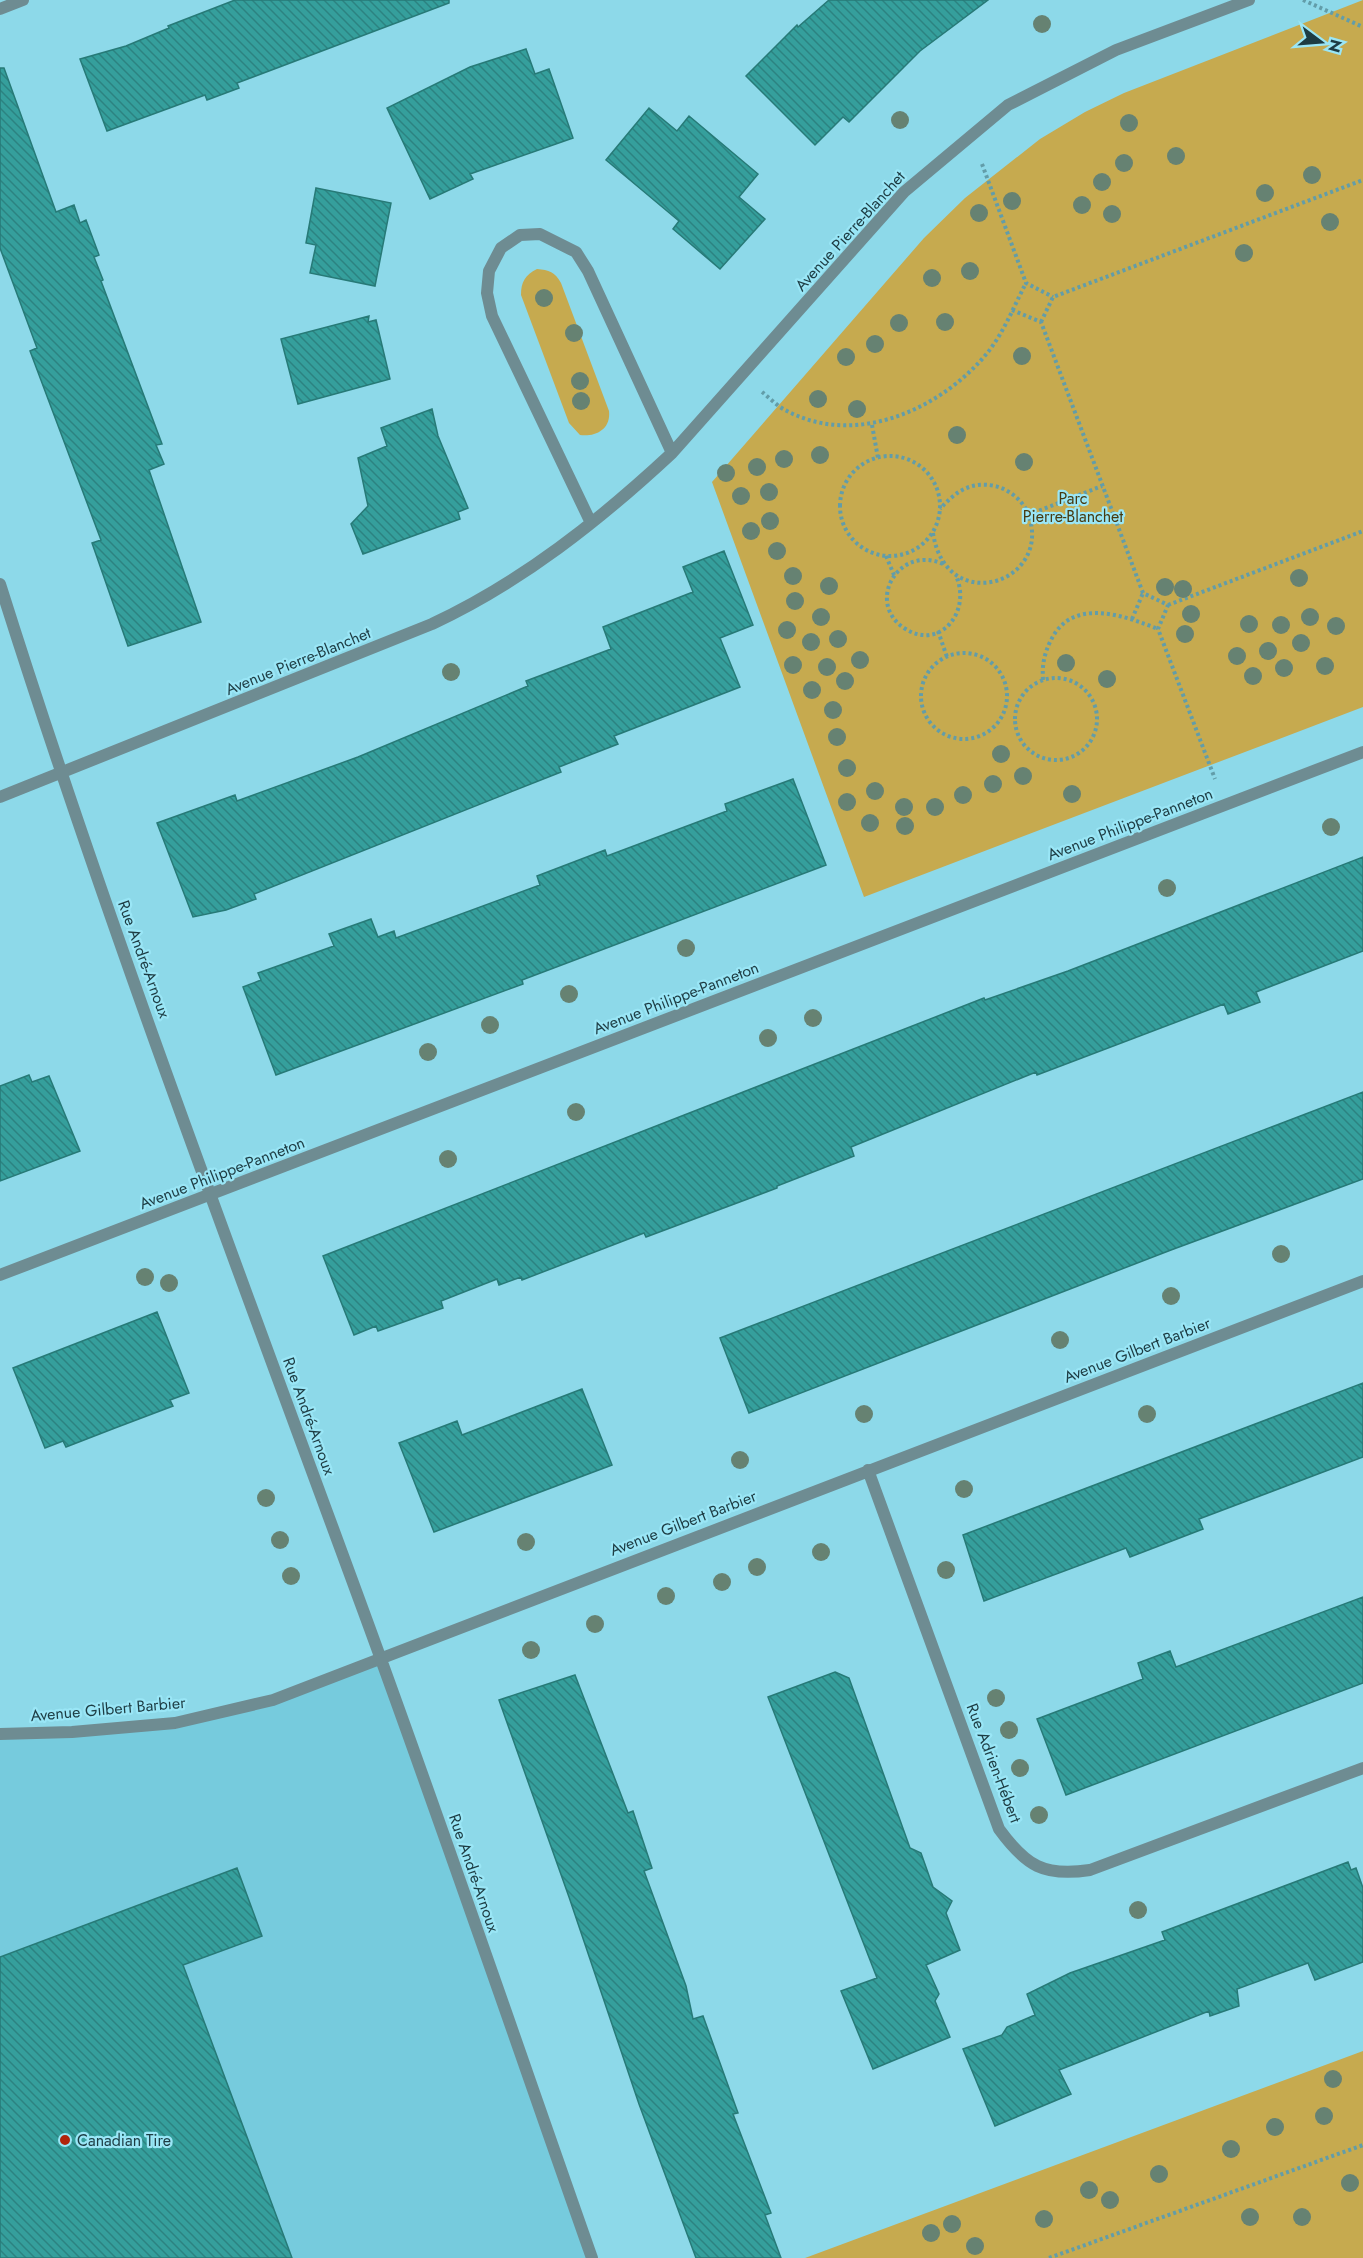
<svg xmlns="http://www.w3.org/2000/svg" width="1363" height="2258" viewBox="0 0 1363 2258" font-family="Jost,sans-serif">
	<defs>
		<pattern id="building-back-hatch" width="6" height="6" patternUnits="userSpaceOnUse" patternTransform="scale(1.5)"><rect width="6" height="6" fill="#359f9c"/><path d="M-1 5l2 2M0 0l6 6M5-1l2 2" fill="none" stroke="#2c8381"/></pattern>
	</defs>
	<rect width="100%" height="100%" fill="#8dd9e9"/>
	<path fill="#76cbdd" d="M 380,1657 L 592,2258 L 0,2258 L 0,1734 L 175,1723 L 273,1700 Z"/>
	<path fill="#c6aa4f" d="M 1363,0 L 1363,707 L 864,897 L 712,482 L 924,238 L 965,198 L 1040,139 L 1085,112 L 1124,93 Z
		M 537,269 C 549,270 555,272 561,283 L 609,411 C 611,429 596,437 580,435 L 569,423 L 521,295 C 521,282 525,275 537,269 Z
		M 1363,2051 L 1363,2258 L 805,2258 Z"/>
	<path fill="url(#building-back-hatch)" stroke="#277a77" stroke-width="1.5" d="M 235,0 L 449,0 L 449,3 L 237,83 L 239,88 L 207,100 L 205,95 L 107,131 L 80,59 L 126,46 L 169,28 L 168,26 Z
		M 829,0 L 988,0 L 920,51 L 849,122 L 843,117 L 815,145 L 746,76 L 797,25 L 798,27 Z
		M 526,49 L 535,74 L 549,69 L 573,138 L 470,174 L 473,179 L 430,199 L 387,108 L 470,67 Z
		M 0,68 L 4,68 L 56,212 L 74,205 L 80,223 L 86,220 L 99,255 L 94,257 L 103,280 L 101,281 L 162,444 L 156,445 L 164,464 L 149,470 L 201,622 L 128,646 L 92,543 L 101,540 L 30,351 L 37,348 L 0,248 Z
		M 649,108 L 677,131 L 689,116 L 758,174 L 739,197 L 765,219 L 720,269 L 673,229 L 679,221 L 606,160 Z
		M 316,188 L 391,203 L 375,286 L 310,273 L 316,245 L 306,243 Z
		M 369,316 L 368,322 L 376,320 L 390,379 L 298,404 L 281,339 Z
		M 432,409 L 438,436 L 468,508 L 458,512 L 460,519 L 363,554 L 351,524 L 368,506 L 358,458 L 387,446 L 381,428 Z
		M 724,551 L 753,625 L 720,638 L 740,687 L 614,736 L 618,744 L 559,767 L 561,772 L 254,894 L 256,899 L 226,910 L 193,917 L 157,823 L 235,795 L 237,801 L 358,757 L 528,686 L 526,681 L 611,649 L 603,627 L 693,592 L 683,567 Z
		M 793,779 L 826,865 L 522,980 L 523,984 L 276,1075 L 243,987 L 261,980 L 258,973 L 334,946 L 329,934 L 371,919 L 378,937 L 394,931 L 396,938 L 540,885 L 537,876 L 605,850 L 607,856 L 727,811 L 725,804 Z
		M 1363,857 L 1363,951 L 1256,992 L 1260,1002 L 1228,1014 L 1224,1004 L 1037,1075 L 1036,1072 L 851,1147 L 854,1156 L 777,1186 L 777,1188 L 646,1237 L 644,1233 L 522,1280 L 521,1277 L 499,1285 L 497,1279 L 441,1301 L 443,1308 L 378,1331 L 376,1326 L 354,1335 L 323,1256 L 984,998 L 985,1000 L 1068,971 Z
		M 29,1075 L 32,1082 L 49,1076 L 80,1151 L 0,1181 L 0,1086 Z
		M 1363,1092 L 1363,1179 L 1171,1250 L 749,1413 L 720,1338 Z
		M 157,1312 L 189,1393 L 170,1400 L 173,1406 L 115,1428 L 66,1447 L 63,1441 L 45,1448 L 13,1368 Z
		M 1363,1383 L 1363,1457 L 1199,1519 L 1203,1529 L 1130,1557 L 1126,1548 L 984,1601 L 963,1535 Z
		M 582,1389 L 612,1465 L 434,1532 L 399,1443 L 457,1421 L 462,1435 Z
		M 1363,1597 L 1363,1683 L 1066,1795 L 1037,1719 L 1143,1679 L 1138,1663 L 1170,1651 L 1176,1667 Z
		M 835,1672 L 849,1678 L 910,1848 L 921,1853 L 933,1887 L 952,1901 L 946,1913 L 960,1950 L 926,1965 L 939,1994 L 935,2001 L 950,2037 L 873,2069 L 841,1991 L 877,1978 L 768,1697 Z
		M 575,1675 L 628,1813 L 633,1811 L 652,1868 L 644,1871 L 686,1986 L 693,2019 L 703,2016 L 738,2113 L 733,2114 L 771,2213 L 765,2215 L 781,2258 L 696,2258 L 639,2104 L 569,1897 L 499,1700 Z
		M 1348,1862 L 1351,1870 L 1356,1868 L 1363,1888 L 1363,1962 L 1315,1980 L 1308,1963 L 1237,1989 L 1239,2006 L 1210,2016 L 1209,2011 L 1059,2070 L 1071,2094 L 995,2126 L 963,2049 L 1002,2035 L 1007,2027 L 1035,2015 L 1027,1994 L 1070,1973 L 1165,1940 L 1162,1932 Z
		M 237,1868 L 262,1936 L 183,1965 L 292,2258 L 0,2258 L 0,1957 Z"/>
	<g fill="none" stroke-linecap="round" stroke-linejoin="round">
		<path stroke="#629da9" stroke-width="4" stroke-dasharray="3 3" stroke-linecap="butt" d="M 1303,0 L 1363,27
			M 982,164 L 1026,283 L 1053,297
			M 1012,310 L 1041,322 L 1143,593 L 1168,605 L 1158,629 L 1215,779
			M 1041,322 L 1053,297 L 1363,180
			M 762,392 C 770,398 778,407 787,411 C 857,448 943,408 988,352 C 1004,332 1014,306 1026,283
			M 872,425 L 878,458
			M840 506a50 50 0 1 1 100 0a50 50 0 1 1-100 0Z
			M 1028,515 L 1102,486
			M 933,533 C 946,619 1057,582 1027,511 C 1021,499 1008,489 995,486 C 971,481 956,491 940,509
			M 886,556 L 894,575
			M 943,564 C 899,544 865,602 904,628 C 940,652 972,611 956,576
			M 1168,605 L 1363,531
			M 1132,619 L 1143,593
			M 938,631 L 947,657
			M921 696a43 43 0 1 1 86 0a43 43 0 1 1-86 0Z
			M1015 719a41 41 0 1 1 82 0a41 41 0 1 1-82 0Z
			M 1043,680 C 1042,665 1044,654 1051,640 C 1072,597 1123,615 1158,629
			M 1049,2258 L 1363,2145"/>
		<path stroke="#6e8c92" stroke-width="12" d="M 0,9 L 23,0
			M 591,523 L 492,316 L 487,293 L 489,271 L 501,248 L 520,235 L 540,234 L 576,252 L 588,271 L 672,453
			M 0,584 C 109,930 238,1269 363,1610 C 442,1825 516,2042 592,2258
			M 0,797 L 432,624 C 522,582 600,520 672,453 L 904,192 L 1008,105 L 1116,50 L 1249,0
			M 0,1275 L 1363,752
			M 868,1470 L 999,1829 C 1026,1866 1044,1877 1090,1870 L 1363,1768
			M 0,1734 L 72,1732 L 175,1723 L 273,1700 L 1363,1281"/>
	</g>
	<g fill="#668272">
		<circle cx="1042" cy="24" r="9"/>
		<circle cx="900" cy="120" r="9"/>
		<circle cx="1129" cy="123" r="9"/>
		<circle cx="1176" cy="156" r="9"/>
		<circle cx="1124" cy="163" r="9"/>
		<circle cx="1312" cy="175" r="9"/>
		<circle cx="1102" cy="182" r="9"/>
		<circle cx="1265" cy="193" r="9"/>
		<circle cx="1012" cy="201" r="9"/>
		<circle cx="1082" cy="205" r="9"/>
		<circle cx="979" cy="213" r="9"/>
		<circle cx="1112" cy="214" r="9"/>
		<circle cx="1330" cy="222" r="9"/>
		<circle cx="1244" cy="253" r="9"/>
		<circle cx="970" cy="271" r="9"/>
		<circle cx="932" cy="278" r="9"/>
		<circle cx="544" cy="298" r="9"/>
		<circle cx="945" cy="322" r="9"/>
		<circle cx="899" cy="323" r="9"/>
		<circle cx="574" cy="333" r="9"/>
		<circle cx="875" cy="344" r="9"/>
		<circle cx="1022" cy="356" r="9"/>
		<circle cx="846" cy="357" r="9"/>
		<circle cx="580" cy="381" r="9"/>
		<circle cx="818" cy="399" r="9"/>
		<circle cx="581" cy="401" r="9"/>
		<circle cx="857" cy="409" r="9"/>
		<circle cx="957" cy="435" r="9"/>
		<circle cx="820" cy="455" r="9"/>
		<circle cx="784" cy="459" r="9"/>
		<circle cx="1024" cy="462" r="9"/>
		<circle cx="757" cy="467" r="9"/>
		<circle cx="726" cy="473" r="9"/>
		<circle cx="769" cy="492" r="9"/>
		<circle cx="741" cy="496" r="9"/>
		<circle cx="770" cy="521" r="9"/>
		<circle cx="751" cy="531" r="9"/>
		<circle cx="777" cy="551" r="9"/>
		<circle cx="793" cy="576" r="9"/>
		<circle cx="1299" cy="578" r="9"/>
		<circle cx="829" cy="586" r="9"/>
		<circle cx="1165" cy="587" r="9"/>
		<circle cx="1183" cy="589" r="9"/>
		<circle cx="795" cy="601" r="9"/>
		<circle cx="1191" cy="614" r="9"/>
		<circle cx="821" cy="617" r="9"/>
		<circle cx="1310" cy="617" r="9"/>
		<circle cx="1249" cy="624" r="9"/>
		<circle cx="1281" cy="625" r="9"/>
		<circle cx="1336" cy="626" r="9"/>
		<circle cx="787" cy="630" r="9"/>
		<circle cx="1185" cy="634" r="9"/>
		<circle cx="838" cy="639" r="9"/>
		<circle cx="811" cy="642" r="9"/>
		<circle cx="1301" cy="643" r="9"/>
		<circle cx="1268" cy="651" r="9"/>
		<circle cx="1237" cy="656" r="9"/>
		<circle cx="860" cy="660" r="9"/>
		<circle cx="1066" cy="663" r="9"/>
		<circle cx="793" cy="665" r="9"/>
		<circle cx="1325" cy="666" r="9"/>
		<circle cx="827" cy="667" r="9"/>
		<circle cx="1284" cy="668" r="9"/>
		<circle cx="451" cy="672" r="9"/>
		<circle cx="1253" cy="676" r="9"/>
		<circle cx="1107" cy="679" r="9"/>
		<circle cx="845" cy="681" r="9"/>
		<circle cx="812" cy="690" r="9"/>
		<circle cx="833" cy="710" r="9"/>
		<circle cx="837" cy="737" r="9"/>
		<circle cx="1001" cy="754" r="9"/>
		<circle cx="847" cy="768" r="9"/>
		<circle cx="1023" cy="776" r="9"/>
		<circle cx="993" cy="784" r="9"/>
		<circle cx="875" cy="791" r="9"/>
		<circle cx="1072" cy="794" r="9"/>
		<circle cx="963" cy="795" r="9"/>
		<circle cx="847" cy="802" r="9"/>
		<circle cx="904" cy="807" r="9"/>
		<circle cx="935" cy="807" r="9"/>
		<circle cx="870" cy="823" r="9"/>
		<circle cx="905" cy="826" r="9"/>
		<circle cx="1331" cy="827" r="9"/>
		<circle cx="1167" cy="888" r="9"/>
		<circle cx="686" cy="948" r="9"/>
		<circle cx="569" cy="994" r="9"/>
		<circle cx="813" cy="1018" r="9"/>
		<circle cx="490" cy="1025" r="9"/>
		<circle cx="768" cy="1038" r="9"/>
		<circle cx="428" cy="1052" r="9"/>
		<circle cx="576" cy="1112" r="9"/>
		<circle cx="448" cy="1159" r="9"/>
		<circle cx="1281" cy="1254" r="9"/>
		<circle cx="145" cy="1277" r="9"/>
		<circle cx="169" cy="1283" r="9"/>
		<circle cx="1171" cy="1296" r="9"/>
		<circle cx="1060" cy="1340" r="9"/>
		<circle cx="864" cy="1414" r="9"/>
		<circle cx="1147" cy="1414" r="9"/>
		<circle cx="740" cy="1460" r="9"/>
		<circle cx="964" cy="1489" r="9"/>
		<circle cx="266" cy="1498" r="9"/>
		<circle cx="280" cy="1540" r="9"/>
		<circle cx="526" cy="1542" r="9"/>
		<circle cx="821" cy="1552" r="9"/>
		<circle cx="757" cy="1567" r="9"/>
		<circle cx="946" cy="1570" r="9"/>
		<circle cx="291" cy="1576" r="9"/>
		<circle cx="722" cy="1582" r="9"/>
		<circle cx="666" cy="1596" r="9"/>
		<circle cx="595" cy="1624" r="9"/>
		<circle cx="531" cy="1650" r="9"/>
		<circle cx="996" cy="1698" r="9"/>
		<circle cx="1009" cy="1730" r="9"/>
		<circle cx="1020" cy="1768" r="9"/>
		<circle cx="1039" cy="1815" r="9"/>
		<circle cx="1138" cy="1910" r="9"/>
		<circle cx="1333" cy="2079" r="9"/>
		<circle cx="1324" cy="2116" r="9"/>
		<circle cx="1275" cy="2127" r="9"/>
		<circle cx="1231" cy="2149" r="9"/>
		<circle cx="1159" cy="2174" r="9"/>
		<circle cx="1350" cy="2183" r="9"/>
		<circle cx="1089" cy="2190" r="9"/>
		<circle cx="1110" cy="2200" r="9"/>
		<circle cx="1250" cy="2217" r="9"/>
		<circle cx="1302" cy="2217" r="9"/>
		<circle cx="1044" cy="2219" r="9"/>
		<circle cx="952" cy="2224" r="9"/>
		<circle cx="931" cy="2233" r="9"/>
		<circle cx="975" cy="2246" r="9"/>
	</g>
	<circle fill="#b1240c" stroke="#9ae6f6" stroke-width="2" cx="65" cy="2140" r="6"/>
	<g text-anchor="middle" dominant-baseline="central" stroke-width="4.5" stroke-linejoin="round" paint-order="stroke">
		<g font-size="16" fill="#1d3c43" stroke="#9ae6f6">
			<text transform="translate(850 231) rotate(-48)">Avenue Pierre-Blanchet</text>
			<text transform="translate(298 661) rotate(-22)">Avenue Pierre-Blanchet</text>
			<text transform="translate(1130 824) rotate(-21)">Avenue Philippe-Panneton</text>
			<text transform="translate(144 959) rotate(70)">Rue André-Arnoux</text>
			<text transform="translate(676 998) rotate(-21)">Avenue Philippe-Panneton</text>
			<text transform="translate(222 1173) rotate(-21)">Avenue Philippe-Panneton</text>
			<text transform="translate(1137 1350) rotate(-21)">Avenue Gilbert Barbier</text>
			<text transform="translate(309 1416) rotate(70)">Rue André-Arnoux</text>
			<text transform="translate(683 1523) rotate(-21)">Avenue Gilbert Barbier</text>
			<text transform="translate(108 1709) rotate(-5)">Avenue Gilbert Barbier</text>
			<text transform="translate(994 1763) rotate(69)">Rue Adrien-Hébert</text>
			<text transform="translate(474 1873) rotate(71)">Rue André-Arnoux</text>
		</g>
		<g font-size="16" fill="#463a11" stroke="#9ae6f6">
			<text x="1073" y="498">Parc<tspan x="1073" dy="18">Pierre-Blanchet</tspan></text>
		</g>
		<g font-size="16" fill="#1d3c43" stroke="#9ae6f6" text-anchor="start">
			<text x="77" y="2140">Canadian Tire</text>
		</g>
	</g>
	<g transform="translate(1321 42) rotate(106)" stroke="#9ae6f6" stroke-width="4.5" paint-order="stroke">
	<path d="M0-4.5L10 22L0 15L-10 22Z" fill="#1d3c43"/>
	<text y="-9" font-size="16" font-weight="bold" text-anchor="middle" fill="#1d3c43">N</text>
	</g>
</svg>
